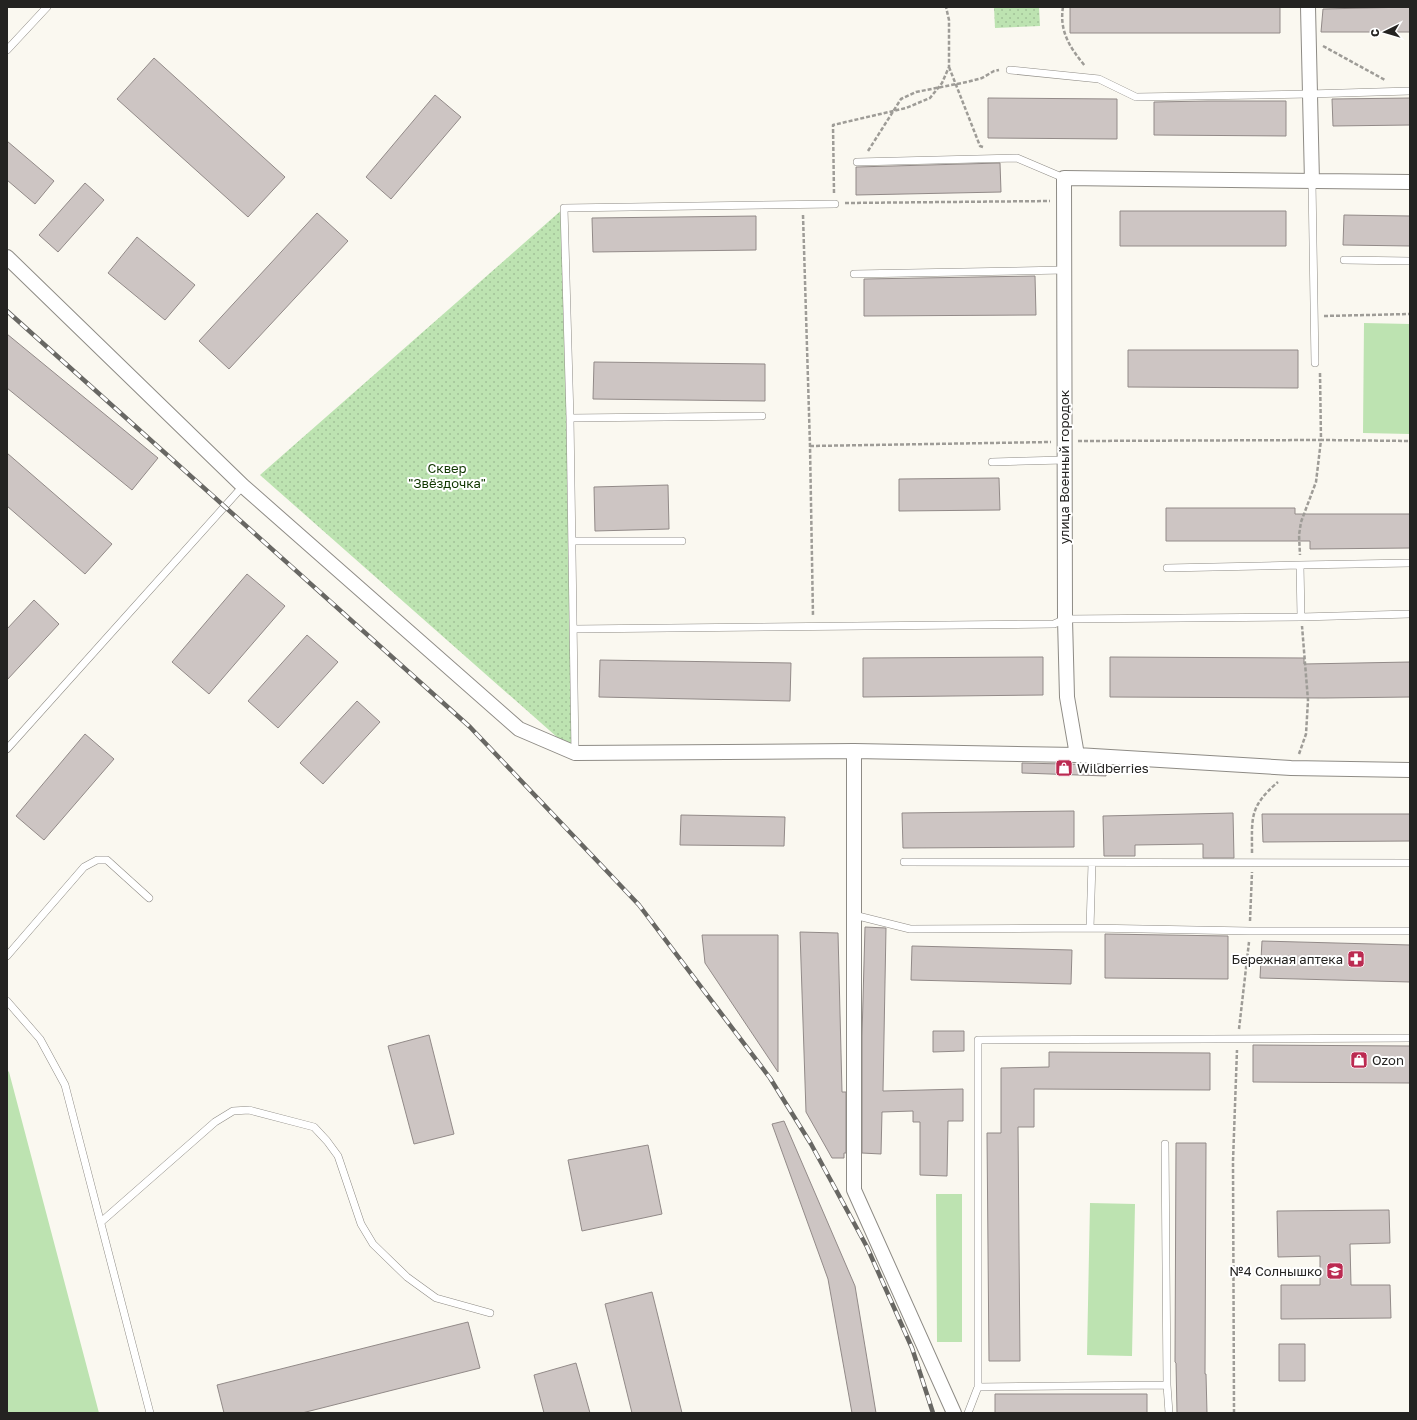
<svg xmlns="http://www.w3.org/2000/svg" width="1417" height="1420" viewBox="0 0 1417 1420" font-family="'Golos Text',sans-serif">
	<defs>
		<pattern id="park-dots" width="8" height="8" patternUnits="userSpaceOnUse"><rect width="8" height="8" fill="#bde3b1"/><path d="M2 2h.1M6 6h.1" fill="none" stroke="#a2c298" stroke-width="1.8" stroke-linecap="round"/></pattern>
	</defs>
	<rect width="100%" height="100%" fill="#faf8f0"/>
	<path fill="#bde3b1" d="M 1364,323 L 1410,324 L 1410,434 L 1363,433 Z
		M 7,1070 L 9,1072 L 99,1413 L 7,1413 Z
		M 936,1194 L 962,1194 L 962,1342 L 937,1342 Z
		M 1090,1203 L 1135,1204 L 1132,1356 L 1087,1355 Z"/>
	<path fill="url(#park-dots)" d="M 994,7 L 1039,7 L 1040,26 L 995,28 Z
		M 564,208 L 575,753 L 260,475 Z"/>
	<path fill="#cdc5c3" stroke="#928a88" d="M 1070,7 L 1280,7 L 1280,33 L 1070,33 Z
		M 1410,7 L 1410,32 L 1321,32 L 1323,9 Z
		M 154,58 L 285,177 L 248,217 L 117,99 Z
		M 435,95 L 461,117 L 391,199 L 366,177 Z
		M 988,98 L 1117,99 L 1117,139 L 988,138 Z
		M 1410,98 L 1410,125 L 1333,126 L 1332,99 Z
		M 1208,101 L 1286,101 L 1286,136 L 1154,135 L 1154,102 Z
		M 7,141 L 54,181 L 35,204 L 7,180 Z
		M 1000,163 L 1001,192 L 856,195 L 856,167 Z
		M 85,183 L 104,200 L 58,252 L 39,235 Z
		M 1120,211 L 1286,211 L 1286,246 L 1120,246 Z
		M 317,213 L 348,241 L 229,369 L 199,341 Z
		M 1344,215 L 1410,216 L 1410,246 L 1343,245 Z
		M 756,216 L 756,250 L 593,252 L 592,218 Z
		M 137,237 L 195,285 L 165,320 L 108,273 Z
		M 1035,276 L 1036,315 L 864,316 L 864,279 Z
		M 7,334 L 158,458 L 132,490 L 7,388 Z
		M 1128,350 L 1298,350 L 1298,388 L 1128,387 Z
		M 594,362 L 765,364 L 765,401 L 593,399 Z
		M 7,453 L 112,544 L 85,574 L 7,506 Z
		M 999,478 L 1000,510 L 899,511 L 899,479 Z
		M 668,485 L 669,529 L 595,531 L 594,487 Z
		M 1166,508 L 1295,508 L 1295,514 L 1410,514 L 1410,548 L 1310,549 L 1310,541 L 1166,541 Z
		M 247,574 L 285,606 L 209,694 L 172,662 Z
		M 34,600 L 59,624 L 7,680 L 7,629 Z
		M 307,635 L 338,662 L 278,728 L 248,701 Z
		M 1043,657 L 1043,695 L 863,697 L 863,658 Z
		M 1110,657 L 1304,658 L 1304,664 L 1410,662 L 1410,697 L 1324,698 L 1110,697 Z
		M 600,660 L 791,663 L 790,701 L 599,697 Z
		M 357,701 L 380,722 L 323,784 L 300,763 Z
		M 85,734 L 114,759 L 44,840 L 16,816 Z
		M 1022,763 L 1106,765 L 1106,776 L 1022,773 Z
		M 1074,811 L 1074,847 L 903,848 L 902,813 Z
		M 1233,813 L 1234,858 L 1203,858 L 1203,844 L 1135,845 L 1135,856 L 1104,856 L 1103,816 Z
		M 1262,814 L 1410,814 L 1410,841 L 1263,842 Z
		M 681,815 L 785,817 L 784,846 L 680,845 Z
		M 865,927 L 886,928 L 883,1091 L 963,1089 L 963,1121 L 948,1121 L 947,1176 L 920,1175 L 920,1122 L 913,1122 L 913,1111 L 882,1112 L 881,1154 L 862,1153 L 862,1036 Z
		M 800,932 L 838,933 L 842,1092 L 846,1092 L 846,1153 L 844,1153 L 844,1158 L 832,1158 L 806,1112 Z
		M 1105,934 L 1228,936 L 1228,979 L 1105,978 Z
		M 702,935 L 778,935 L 778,1072 L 705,963 Z
		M 1262,941 L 1410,945 L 1410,982 L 1260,978 Z
		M 912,946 L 1072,950 L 1071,984 L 911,980 Z
		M 933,1031 L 964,1031 L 964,1051 L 933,1052 Z
		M 429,1035 L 454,1134 L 414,1144 L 388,1046 Z
		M 1253,1045 L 1410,1046 L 1410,1083 L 1253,1082 Z
		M 1049,1052 L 1210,1053 L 1210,1090 L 1034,1089 L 1034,1127 L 1018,1127 L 1020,1361 L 989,1361 L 987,1133 L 1001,1133 L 1001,1068 L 1049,1067 Z
		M 784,1121 L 855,1286 L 876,1413 L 852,1413 L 828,1279 L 772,1124 Z
		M 1176,1143 L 1206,1143 L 1205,1374 L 1206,1374 L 1207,1413 L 1177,1413 L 1176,1363 L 1175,1362 Z
		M 648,1145 L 662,1214 L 582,1231 L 568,1160 Z
		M 1389,1210 L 1390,1243 L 1350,1244 L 1351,1285 L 1390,1285 L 1391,1318 L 1281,1319 L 1281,1285 L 1320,1285 L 1320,1256 L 1278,1257 L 1277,1211 Z
		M 652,1292 L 682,1413 L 632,1413 L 605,1304 Z
		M 468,1322 L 480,1368 L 302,1413 L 224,1413 L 217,1385 Z
		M 1279,1344 L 1305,1344 L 1305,1381 L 1279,1381 Z
		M 576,1363 L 590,1413 L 544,1413 L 534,1375 Z
		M 995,1394 L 1147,1394 L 1147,1413 L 995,1413 Z"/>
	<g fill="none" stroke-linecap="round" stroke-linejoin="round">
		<defs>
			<path id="lane" d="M 7,50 L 47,7
				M 1010,70 L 1099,79 L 1136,97 L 1309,94 L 1410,91
				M 857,162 L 1017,158 L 1064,178
				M 1312,182 L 1315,363
				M 1344,260 L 1410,261
				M 854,274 L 1064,270
				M 570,418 L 762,416
				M 992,462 L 1064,460
				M 572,541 L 682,541
				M 1300,565 L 1410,563
				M 1167,568 L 1300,565 L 1301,617
				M 574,629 L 1054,624 L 1065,619 L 1301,617 L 1410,614
				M 7,749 L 243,486
				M 575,753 L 570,418 L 564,208 L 835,204
				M 904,862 L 1410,863
				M 854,915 L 910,929 L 1090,928 L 1250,931 L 1410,931
				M 1090,928 L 1092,863
				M 7,956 L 84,867 L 97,860 L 107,860 L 149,898
				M 7,1001 L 40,1039 L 65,1085 L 150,1413
				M 1165,1144 L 1167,1385
				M 101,1222 L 215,1122 L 233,1111 L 249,1110 L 314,1127 L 327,1141 L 338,1156 L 361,1224 L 373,1244 L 407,1277 L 436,1298 L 490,1313
				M 978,1387 L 1167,1385 L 1169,1413
				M 968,1413 L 978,1387 L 978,1040 L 1410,1038"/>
			<path id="street" d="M 1308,7 L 1312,182
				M 7,257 L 243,486 L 519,729 L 575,753 L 854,751 L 1077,755 L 1291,768 L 1410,770
				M 854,751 L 854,1190 L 954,1413
				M 1077,755 L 1067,697 L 1065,619 L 1064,178 L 1410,182"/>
		</defs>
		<use href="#lane" stroke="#8e8b85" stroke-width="8"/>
		<use href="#street" stroke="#8e8b85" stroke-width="16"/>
		<path stroke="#9e9c97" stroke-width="2.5" stroke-dasharray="4 2" stroke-linecap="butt" d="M 1063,7 C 1059,31 1070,48 1085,66
			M 1323,46 L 1385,80
			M 949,67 L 980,146 L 983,147
			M 868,151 L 901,99 L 916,92 L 967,82 L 982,78 L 994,71 L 999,70
			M 834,193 L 833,125 L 906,108 L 930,98 L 942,83 L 949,67 L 949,20 L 946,7
			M 845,203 L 1050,201
			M 803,215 L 810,446 L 813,616
			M 1324,316 L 1410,314
			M 1320,373 L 1321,440 L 1410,441
			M 1078,441 L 1321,440 L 1316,482 L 1301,522 L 1299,535 L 1300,555
			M 810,446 L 1051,442
			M 1299,754 L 1306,734 L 1308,700 L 1302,626
			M 1252,853 C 1252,817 1249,807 1278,782
			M 1250,921 L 1252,872
			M 1239,1029 L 1249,942
			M 1234,1413 L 1233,1161 L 1237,1050"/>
		<use href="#lane" stroke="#fff" stroke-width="7"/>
		<use href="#street" stroke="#fff" stroke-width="14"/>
		<defs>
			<path id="rail" d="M 7,311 L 470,727 L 639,905 L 770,1078 L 811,1144 L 867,1247 L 912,1348 L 933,1413"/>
		</defs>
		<use href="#rail" stroke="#686763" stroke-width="4.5"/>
		<use href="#rail" stroke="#fff" stroke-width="3" stroke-dasharray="9" stroke-linecap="butt"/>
	</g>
	<defs>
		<symbol id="shop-square" viewBox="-11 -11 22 22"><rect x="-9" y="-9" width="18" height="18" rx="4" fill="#bb2a51" stroke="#fff"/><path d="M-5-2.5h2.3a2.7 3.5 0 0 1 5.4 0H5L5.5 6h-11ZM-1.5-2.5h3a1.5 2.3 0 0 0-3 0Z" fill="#fff"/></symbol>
		<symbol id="pharmacy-square" viewBox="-11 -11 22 22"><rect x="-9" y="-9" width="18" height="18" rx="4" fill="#bb2a51" stroke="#fff"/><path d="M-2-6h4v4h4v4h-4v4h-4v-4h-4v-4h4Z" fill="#fff"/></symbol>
		<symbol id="school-square" viewBox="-11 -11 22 22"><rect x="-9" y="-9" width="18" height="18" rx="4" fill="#bb2a51" stroke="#fff"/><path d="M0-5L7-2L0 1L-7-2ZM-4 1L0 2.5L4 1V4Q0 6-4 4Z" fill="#fff"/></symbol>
	</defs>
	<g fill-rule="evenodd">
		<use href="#shop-square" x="1054" y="758" width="20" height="20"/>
		<use href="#pharmacy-square" x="1346" y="949" width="20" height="20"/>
		<use href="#shop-square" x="1349" y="1050" width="20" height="20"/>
		<use href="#school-square" x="1325" y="1261" width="20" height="20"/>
	</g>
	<g text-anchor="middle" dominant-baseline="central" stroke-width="4" stroke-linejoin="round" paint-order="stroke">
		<g font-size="13" fill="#242321" stroke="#fff">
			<text transform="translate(1064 467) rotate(-90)">улица Военный городок</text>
		</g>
		<g font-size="13" fill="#103700" stroke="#fff">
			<text x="447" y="468">Сквер<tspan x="447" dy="15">"Звёздочка"</tspan></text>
		</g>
		<g font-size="13" fill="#242321" stroke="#fff" text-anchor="start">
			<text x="1077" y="768">Wildberries</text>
			<text x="1343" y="959" text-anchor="end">Бережная аптека</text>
			<text x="1372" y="1060">Ozon</text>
			<text x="1322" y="1271" text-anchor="end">№4 Солнышко</text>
		</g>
	</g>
	<rect width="1417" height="1420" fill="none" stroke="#242321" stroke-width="16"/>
	<g transform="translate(1385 32) rotate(265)" stroke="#ffffff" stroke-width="3" paint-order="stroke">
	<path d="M0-3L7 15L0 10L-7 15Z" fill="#242321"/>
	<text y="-6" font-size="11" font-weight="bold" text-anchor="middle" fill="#242321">С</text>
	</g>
</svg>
